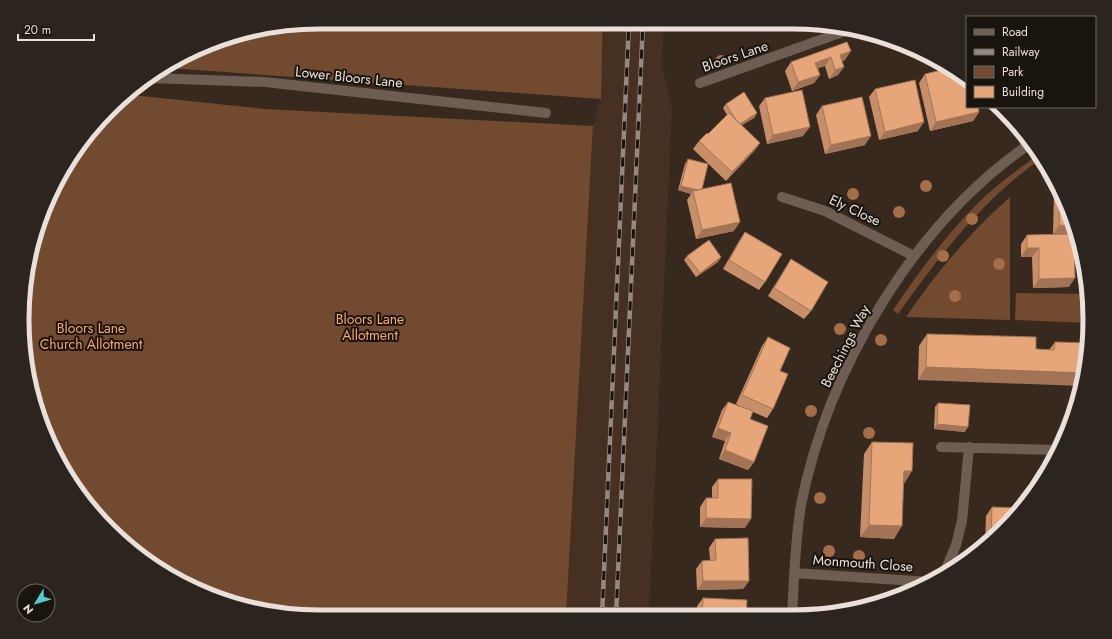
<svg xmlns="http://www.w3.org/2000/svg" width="1112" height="639" viewBox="0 0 1112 639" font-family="Jost,sans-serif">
	<rect width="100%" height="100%" fill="#38291f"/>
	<path fill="#453022" d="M 605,22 L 664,22 L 662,65 L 672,110 L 649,616 L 566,616 L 593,126 L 600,99 Z"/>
	<path fill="#714a30" d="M 320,22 L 603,22 L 601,99 L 168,68 L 224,38 Z
		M 127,96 L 142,96 L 265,109 L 593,126 L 566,616 L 300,616 L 224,601 L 154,567 L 84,501 L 45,433 L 23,339 L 32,242 L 72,154 Z
		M 1039,154 L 1042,158 C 983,199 939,256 898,314 L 893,310 C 919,272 945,236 978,203 C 996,185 1019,169 1039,154 Z
		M 1010,197 L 1010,320 L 906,317 C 936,273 970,232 1010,197 Z
		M 1016,293 L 1088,294 L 1090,323 L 1015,320 Z"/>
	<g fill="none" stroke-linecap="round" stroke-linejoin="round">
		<path stroke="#6e5d52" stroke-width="10" d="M 149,78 L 265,82 L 546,113
			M 700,83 L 848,30
			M 782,197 L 825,211 L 914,256
			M 941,447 L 1059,450
			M 794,573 L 930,582
			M 943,576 L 956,545 L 962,521 L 969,447
			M 792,616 C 794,580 795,541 801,505 C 828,368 915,222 1031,143"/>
		<defs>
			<path id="rail" d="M 602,616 L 629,22
				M 616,616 L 643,22"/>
		</defs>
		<use href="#rail" stroke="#948880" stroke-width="4.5"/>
		<use href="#rail" stroke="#1a140f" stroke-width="3" stroke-dasharray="9" stroke-linecap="butt"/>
	</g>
	<g fill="#a46e49">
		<circle cx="721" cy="61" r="6"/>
		<circle cx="926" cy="186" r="6"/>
		<circle cx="853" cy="194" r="6"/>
		<circle cx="899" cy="212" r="6"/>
		<circle cx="972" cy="219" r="6"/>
		<circle cx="943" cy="256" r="6"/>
		<circle cx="999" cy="264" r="6"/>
		<circle cx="955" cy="296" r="6"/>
		<circle cx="840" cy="329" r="6"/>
		<circle cx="881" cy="340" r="6"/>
		<circle cx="811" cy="411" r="6"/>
		<circle cx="869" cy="433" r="6"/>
		<circle cx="820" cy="498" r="6"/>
		<circle cx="829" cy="551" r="6"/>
		<circle cx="859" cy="556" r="6"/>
	</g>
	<path fill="#c78f69" d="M 847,42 L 845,60 L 842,61 L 838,75 L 829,79 L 825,66 L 818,68 L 820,75 L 814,83 L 792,91 L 785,71 L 791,62 Z
		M 925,74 L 979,112 L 973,121 L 930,131 L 919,83 Z
		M 875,89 L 918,131 L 879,140 L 869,97 Z
		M 765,98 L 803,136 L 767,144 L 759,106 Z
		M 726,104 L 757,113 L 754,118 L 741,125 L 760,143 L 754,151 L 726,181 L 693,149 L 699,141 L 708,134 L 727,115 L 723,108 Z
		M 822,106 L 865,145 L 825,154 L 816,115 Z
		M 688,159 L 702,189 L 734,231 L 696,239 L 687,200 L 691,194 L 678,190 L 685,164 Z
		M 1057,186 L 1067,205 L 1076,234 L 1074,234 L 1069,287 L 1033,288 L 1032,257 L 1021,257 L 1021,244 L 1027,235 L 1066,234 L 1053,234 L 1054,191 Z
		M 745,232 L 765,282 L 759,290 L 723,269 L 739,241 Z
		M 687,256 L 721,257 L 718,262 L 696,277 L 684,260 Z
		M 791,259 L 811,311 L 804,319 L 768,296 Z
		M 927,334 L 1036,349 L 1049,350 L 1055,342 L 1088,343 L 918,380 L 919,346 Z
		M 768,337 L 780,371 L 773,409 L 767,418 L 753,412 L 750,419 L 754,462 L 748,470 L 719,459 L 725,441 L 712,437 L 722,410 L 728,402 L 746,409 L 736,404 L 762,346 Z
		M 938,403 L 965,432 L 934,429 L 935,407 Z
		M 1073,406 L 1076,406 L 1069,428 L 1070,411 Z
		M 872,442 L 904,483 L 894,539 L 860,537 L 864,454 Z
		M 718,479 L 745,528 L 700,527 L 700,507 L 706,498 L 712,498 L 712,487 Z
		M 992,507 L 1003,530 L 985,544 L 986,516 Z
		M 715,539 L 749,581 L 743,589 L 697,590 L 696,569 L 702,561 L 710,560 L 709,548 Z
		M 703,598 L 746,616 L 697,616 L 697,606 Z
		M 850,602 L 877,603 L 845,610 Z"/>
	<path fill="#a27455" d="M 851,51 L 845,60 L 834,64 L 840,55 Z
		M 831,57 L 825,66 L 809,71 L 815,63 Z
		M 844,67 L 838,75 L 829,79 L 835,70 Z
		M 820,75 L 814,83 L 792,91 L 798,82 Z
		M 979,112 L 973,121 L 930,131 L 936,122 Z
		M 757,113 L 754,118 L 736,129 L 739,124 Z
		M 924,122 L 918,131 L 879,140 L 885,132 Z
		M 810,127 L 803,136 L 767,144 L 773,135 Z
		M 871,136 L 865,145 L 825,154 L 831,145 Z
		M 760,143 L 754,151 L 726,181 L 732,172 Z
		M 681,186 L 701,191 L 693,191 L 691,194 L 678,190 Z
		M 740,222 L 734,231 L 696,239 L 702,230 Z
		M 1059,225 L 1073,226 L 1076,234 L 1053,234 Z
		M 1027,248 L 1039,248 L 1032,257 L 1021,257 Z
		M 721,257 L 718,262 L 696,277 L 700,273 Z
		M 1075,278 L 1069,287 L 1033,288 L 1039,279 Z
		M 926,367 L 1085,373 L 1084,377 L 1082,386 L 918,380 Z
		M 937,424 L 968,427 L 965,432 L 934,429 Z
		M 718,428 L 731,433 L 725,441 L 712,437 Z
		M 725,450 L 754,462 L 748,470 L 719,459 Z
		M 904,471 L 912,471 L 904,484 Z
		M 706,518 L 751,519 L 745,528 L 700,527 Z
		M 869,525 L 902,526 L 894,539 L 860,537 Z
		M 703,581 L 749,581 L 743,589 L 697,590 Z"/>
	<path fill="#e7a67a" stroke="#a27455" d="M 847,42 L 851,51 L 840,55 L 844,67 L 835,70 L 831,57 L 815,63 L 820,75 L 798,82 L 791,62 Z
		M 950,68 L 958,72 L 967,80 L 967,107 L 978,107 L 979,112 L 936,122 L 925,74 Z
		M 915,80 L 924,122 L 885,132 L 875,89 Z
		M 802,90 L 810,127 L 773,135 L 765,98 Z
		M 744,92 L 757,113 L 740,124 L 736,120 L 726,104 Z
		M 862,97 L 871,136 L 831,145 L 822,106 Z
		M 729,113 L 760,143 L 732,172 L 699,141 L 707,133 L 708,134 Z
		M 688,159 L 708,164 L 702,189 L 698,190 L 681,186 Z
		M 731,183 L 740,222 L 702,230 L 693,191 Z
		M 1060,191 L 1067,205 L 1073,226 L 1059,225 Z
		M 745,232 L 782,254 L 765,282 L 729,260 Z
		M 1074,234 L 1075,278 L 1039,279 L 1039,248 L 1027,248 L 1027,235 Z
		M 709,240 L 721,257 L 700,273 L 687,256 Z
		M 791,259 L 828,282 L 811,311 L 774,288 Z
		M 927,334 L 1036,337 L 1036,349 L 1054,350 L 1055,342 L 1088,343 L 1085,373 L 926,367 Z
		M 768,337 L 790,348 L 780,371 L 788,374 L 773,409 L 742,395 Z
		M 728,402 L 753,411 L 750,419 L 768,426 L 754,462 L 725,450 L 731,433 L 718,428 Z
		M 938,403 L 970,405 L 968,427 L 937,424 Z
		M 1073,406 L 1076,406 L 1072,417 Z
		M 872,442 L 913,443 L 912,471 L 904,471 L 902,526 L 869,525 Z
		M 718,479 L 752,479 L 751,519 L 706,518 L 706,498 L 718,498 Z
		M 992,507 L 1021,508 L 1003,530 L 991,539 Z
		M 748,538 L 749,581 L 703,581 L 702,561 L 716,560 L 715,539 Z
		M 703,598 L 747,600 L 746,616 L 702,616 Z
		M 850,602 L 877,603 L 850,609 Z"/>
	<g text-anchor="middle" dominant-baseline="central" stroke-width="4" stroke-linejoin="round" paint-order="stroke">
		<g font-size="14" fill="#eae0d9" stroke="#1a140f">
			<text transform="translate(735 56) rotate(-19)">Bloors Lane</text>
			<text transform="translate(349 77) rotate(6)">Lower Bloors Lane</text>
			<text transform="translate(855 210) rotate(25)">Ely Close</text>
			<text transform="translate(845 346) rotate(-63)">Beechings Way</text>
			<text transform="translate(863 563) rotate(4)">Monmouth Close</text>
		</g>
		<g font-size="14" fill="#fda76b" stroke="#1a140f">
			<text x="370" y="319">Bloors Lane<tspan x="370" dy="16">Allotment</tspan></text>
			<text x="91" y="328">Bloors Lane<tspan x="91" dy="16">Church Allotment</tspan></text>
		</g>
	</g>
	<path d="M0 0H1112V639H0ZM319 29H793A290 290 0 0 1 1083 319V320A290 290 0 0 1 793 610H319A290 290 0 0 1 29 320V319A290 290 0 0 1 319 29Z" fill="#2b241f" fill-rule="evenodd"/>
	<path fill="none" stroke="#eae0d9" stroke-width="5" d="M319 29H793A290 290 0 0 1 1083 319V320A290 290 0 0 1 793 610H319A290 290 0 0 1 29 320V319A290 290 0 0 1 319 29Z"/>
	<rect x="966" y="16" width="130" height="92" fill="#1a140f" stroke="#6d6660"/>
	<rect x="974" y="29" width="20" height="6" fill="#6e5d52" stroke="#6d6660"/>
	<text x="1002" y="36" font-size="12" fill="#eae0d9">Road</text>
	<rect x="974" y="49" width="20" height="6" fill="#948880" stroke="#6d6660"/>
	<text x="1002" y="56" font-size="12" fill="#eae0d9">Railway</text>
	<rect x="974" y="66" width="20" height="12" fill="#714a30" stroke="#6d6660"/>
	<text x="1002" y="76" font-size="12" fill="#eae0d9">Park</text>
	<rect x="974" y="86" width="20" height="12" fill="#e7a67a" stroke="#6d6660"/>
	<text x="1002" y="96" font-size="12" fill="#eae0d9">Building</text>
	<g transform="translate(36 603) rotate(232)"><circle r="19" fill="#1a140f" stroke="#6d6660"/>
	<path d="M0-3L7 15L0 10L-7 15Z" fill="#53cdcb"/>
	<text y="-6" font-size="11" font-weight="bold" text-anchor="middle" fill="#eae0d9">N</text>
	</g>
	<path d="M18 34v6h76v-6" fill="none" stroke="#eae0d9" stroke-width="2"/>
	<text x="24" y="34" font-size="12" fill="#eae0d9" stroke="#1a140f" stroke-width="3" paint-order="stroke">20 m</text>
</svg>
